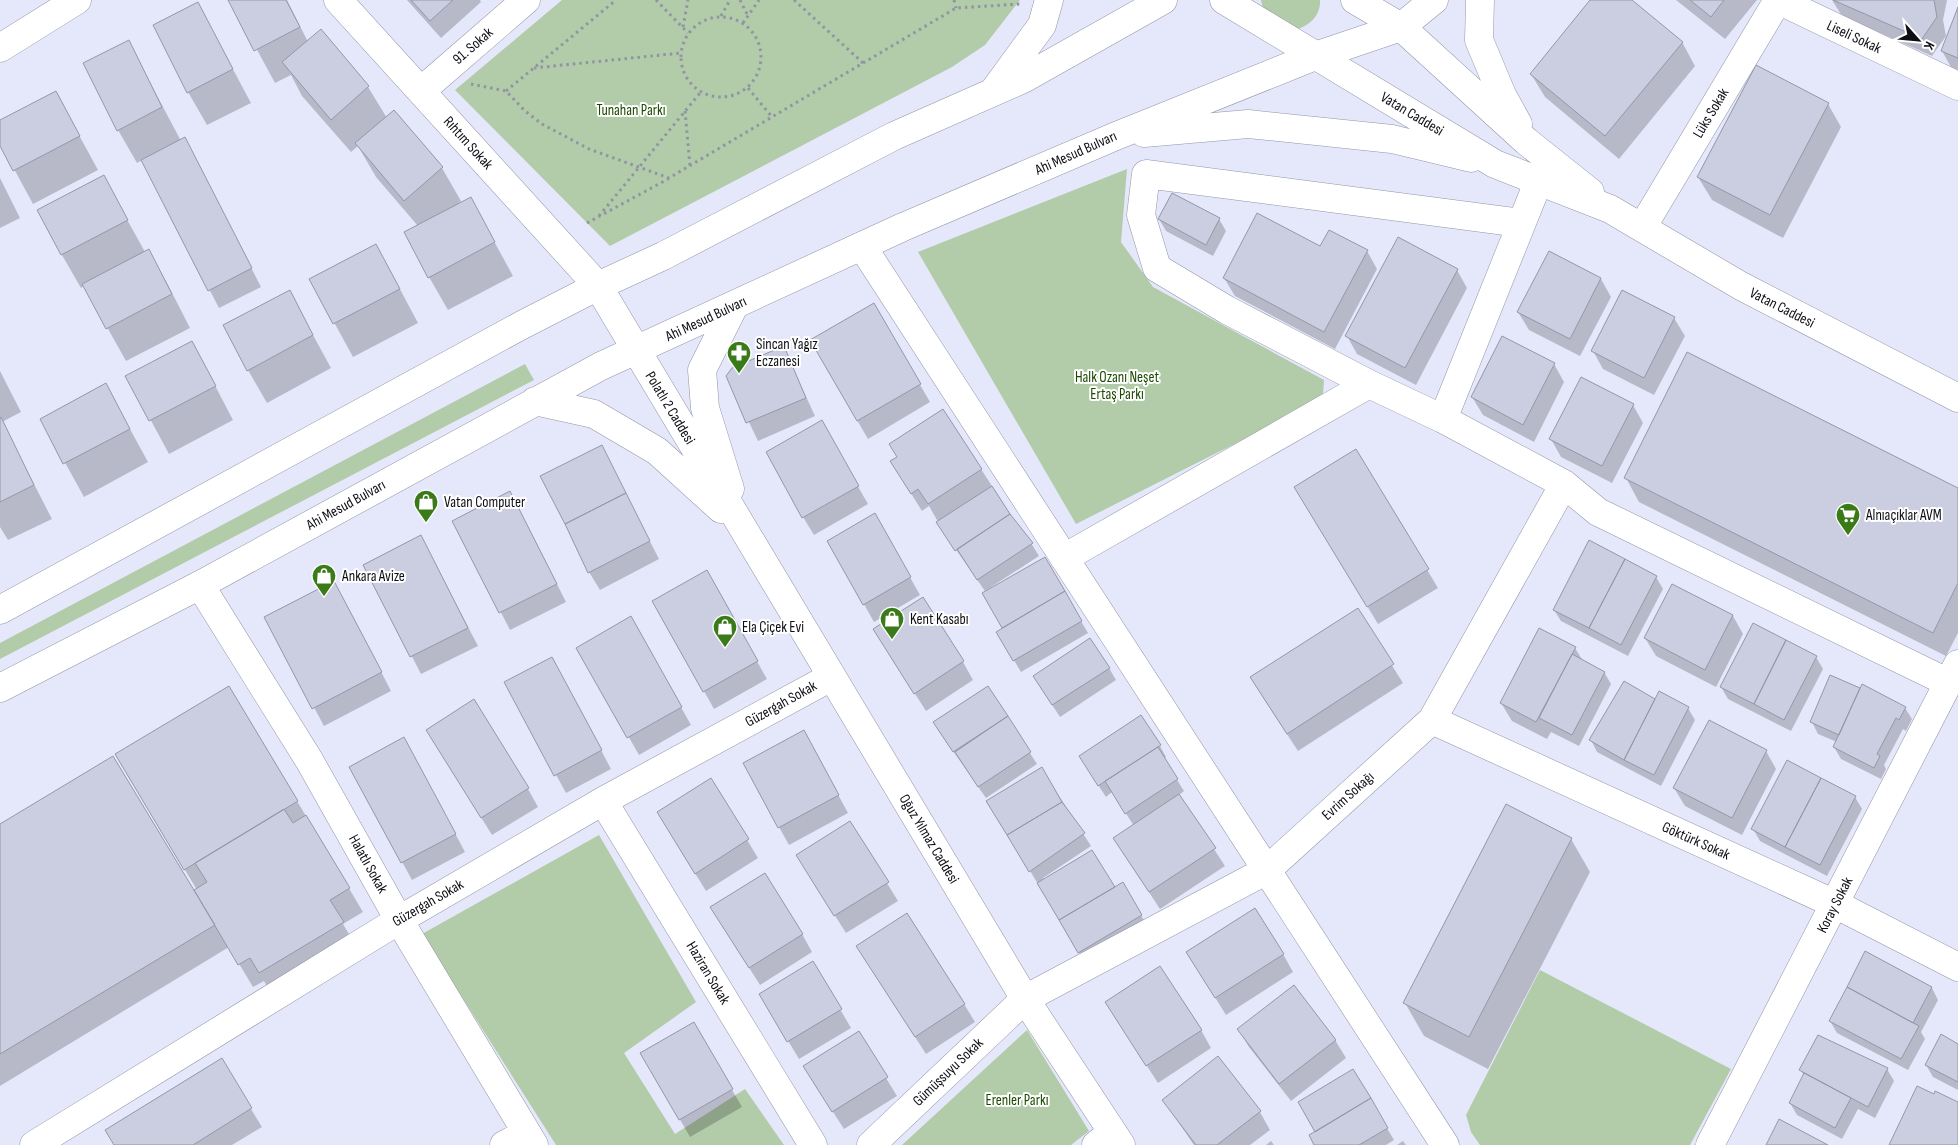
<svg xmlns="http://www.w3.org/2000/svg" width="1958" height="1145" viewBox="0 0 1958 1145" font-family="'Sofia Sans Condensed',sans-serif">
	<rect width="100%" height="100%" fill="#e5e8fb"/>
	<path fill="#b2cba9" d="M 562,0 L 1020,0 L 985,45 L 952,67 L 610,246 L 455,90 Z
		M 1261,0 L 1320,0 C 1321,16 1309,26 1295,30 L 1264,13 Z
		M 1127,169 L 1121,242 L 1153,287 L 1324,380 L 1323,394 L 1262,430 L 1076,524 L 918,252 Z
		M 525,364 L 534,380 L 0,659 L 0,643 Z
		M 599,835 L 696,1002 L 624,1053 L 675,1134 L 745,1089 L 784,1145 L 556,1145 L 422,934 Z
		M 1540,970 L 1731,1069 L 1690,1145 L 1480,1145 L 1471,1132 L 1466,1115 Z
		M 1027,1030 L 1089,1131 L 1071,1145 L 902,1145 Z"/>
	<path fill="#0003" d="M 230,0 L 287,0 L 308,42 L 321,31 L 368,87 L 387,118 L 394,112 L 442,168 L 461,201 L 457,205 L 471,199 L 513,276 L 448,310 L 429,277 L 418,226 L 376,177 L 358,146 L 351,152 L 302,96 L 291,75 L 275,83 Z
		M 407,0 L 480,0 L 481,2 L 441,38 Z
		M 1591,0 L 1630,0 L 1682,42 L 1695,66 L 1619,159 L 1545,97 L 1531,74 Z
		M 1676,0 L 1757,0 L 1725,39 Z
		M 1832,0 L 1947,0 L 1943,20 L 1946,36 L 1932,56 L 1842,16 Z
		M 198,4 L 251,103 L 207,125 L 188,92 Z
		M 1958,11 L 1958,71 L 1952,69 L 1942,51 Z
		M 128,41 L 181,141 L 195,157 L 261,287 L 219,308 L 142,160 L 137,163 L 118,130 Z
		M 56,93 L 98,170 L 33,204 L 0,143 L 0,122 Z
		M 1828,104 L 1841,127 L 1783,238 L 1712,200 L 1698,177 Z
		M 103,176 L 145,252 L 148,250 L 167,283 L 190,328 L 126,361 L 84,286 L 81,288 L 62,255 L 39,210 Z
		M 0,178 L 20,218 L 0,228 Z
		M 1159,219 L 1219,219 L 1226,231 L 1213,256 L 1166,231 Z
		M 1321,248 L 1367,251 L 1377,269 L 1335,349 L 1235,296 L 1224,278 Z
		M 1457,270 L 1467,288 L 1416,385 L 1357,354 L 1347,336 Z
		M 394,278 L 418,323 L 353,357 L 311,280 Z
		M 1601,279 L 1611,297 L 1580,356 L 1529,330 L 1518,312 Z
		M 289,291 L 331,368 L 267,403 L 248,370 Z
		M 873,304 L 930,402 L 868,439 L 811,341 Z
		M 1674,318 L 1685,336 L 1654,395 L 1603,369 L 1593,351 Z
		M 783,347 L 815,416 L 758,441 L 727,376 Z
		M 1554,364 L 1564,382 L 1534,442 L 1483,415 L 1472,397 Z
		M 0,371 L 21,412 L 2,422 L 52,519 L 8,540 L 0,527 Z
		M 127,376 L 210,376 L 233,420 L 169,454 Z
		M 106,385 L 148,462 L 84,497 L 41,419 Z
		M 1633,405 L 1643,423 L 1612,483 L 1561,457 L 1551,439 Z
		M 821,422 L 868,504 L 814,535 L 803,517 Z
		M 601,446 L 659,559 L 600,590 L 589,572 Z
		M 1356,451 L 1438,588 L 1378,624 L 1306,505 Z
		M 981,469 L 1021,531 L 1023,530 L 1039,556 L 985,591 L 945,534 L 929,506 L 922,511 L 902,479 Z
		M 1626,478 L 1958,490 L 1958,633 L 1946,656 L 1639,502 Z
		M 520,511 L 566,602 L 510,630 L 454,521 Z
		M 875,515 L 920,595 L 874,622 L 829,542 Z
		M 421,537 L 478,646 L 421,674 L 365,565 Z
		M 1044,559 L 1088,633 L 1021,672 L 997,632 L 1004,629 L 984,594 Z
		M 706,572 L 767,679 L 714,709 L 654,602 Z
		M 1656,577 L 1663,589 L 1628,656 L 1561,621 L 1554,610 Z
		M 1673,586 L 1733,616 L 1743,634 L 1716,687 L 1656,656 L 1645,638 Z
		M 344,600 L 391,691 L 324,726 L 266,618 Z
		M 1357,610 L 1403,683 L 1298,751 L 1262,696 Z
		M 631,618 L 691,725 L 639,755 L 578,648 Z
		M 1754,624 L 1816,657 L 1823,669 L 1791,731 L 1728,699 L 1721,687 Z
		M 885,647 L 963,662 L 973,680 L 926,711 Z
		M 1575,648 L 1583,661 L 1604,672 L 1611,684 L 1579,746 L 1551,732 L 1547,739 L 1512,721 L 1501,703 Z
		M 1109,668 L 1116,680 L 1060,717 L 1041,688 Z
		M 562,676 L 611,769 L 566,793 L 506,683 Z
		M 1831,677 L 1905,708 L 1912,719 L 1906,731 L 1903,729 L 1884,765 L 1886,769 L 1881,779 L 1841,759 L 1834,747 L 1837,742 L 1818,734 L 1812,722 Z
		M 988,687 L 1037,764 L 986,798 L 941,734 Z
		M 1656,701 L 1688,708 L 1695,720 L 1661,786 L 1597,752 L 1591,740 Z
		M 1160,746 L 1166,757 L 1164,759 L 1184,791 L 1179,795 L 1225,866 L 1160,909 L 1114,839 L 1134,826 L 1112,792 L 1106,797 L 1087,768 Z
		M 438,748 L 528,789 L 538,807 L 492,835 Z
		M 814,750 L 848,813 L 789,845 L 779,827 Z
		M 1766,751 L 1776,769 L 1742,835 L 1685,806 L 1674,788 Z
		M 414,757 L 465,852 L 412,880 L 351,768 Z
		M 1042,769 L 1091,846 L 1043,878 L 1045,880 L 1114,889 L 1122,884 L 1148,927 L 1086,964 L 988,801 Z
		M 130,778 L 297,801 L 363,912 L 343,924 L 356,946 L 273,996 L 264,981 L 253,987 L 229,947 L 0,1086 L 0,825 L 193,892 L 197,890 Z
		M 711,780 L 758,858 L 706,891 L 669,831 Z
		M 1855,797 L 1862,809 L 1827,876 L 1760,841 L 1753,829 Z
		M 850,823 L 898,901 L 846,933 L 808,873 Z
		M 1571,839 L 1590,872 L 1488,1069 L 1424,1036 L 1405,1003 Z
		M 722,925 L 802,934 L 812,952 L 760,985 Z
		M 1283,954 L 1293,972 L 1226,1015 L 1198,970 Z
		M 813,963 L 851,1028 L 799,1059 L 760,994 Z
		M 868,964 L 964,1004 L 975,1022 L 926,1054 Z
		M 1932,988 L 1938,1000 L 1921,1032 L 1925,1039 L 1908,1070 L 1837,1033 L 1830,1021 Z
		M 1117,1020 L 1201,1030 L 1211,1048 L 1158,1083 Z
		M 693,1023 L 742,1107 L 690,1137 L 642,1053 Z
		M 1238,1029 L 1335,1040 L 1346,1058 L 1291,1101 L 1249,1047 Z
		M 858,1032 L 897,1096 L 844,1129 L 815,1084 Z
		M 1958,1045 L 1958,1090 L 1933,1077 L 1926,1065 Z
		M 221,1060 L 262,1127 L 232,1145 L 115,1145 Z
		M 1887,1069 L 1894,1081 L 1875,1118 L 1858,1109 L 1842,1139 L 1797,1115 L 1790,1103 L 1804,1076 L 1801,1070 Z
		M 1353,1071 L 1394,1140 L 1386,1145 L 1316,1145 L 1317,1132 Z
		M 1163,1100 L 1260,1112 L 1270,1130 L 1250,1145 L 1194,1145 Z
		M 1271,1141 L 1274,1145 L 1266,1145 Z
		M 1403,1141 L 1406,1145 L 1397,1145 Z"/>
	<path fill="#cbcee0" stroke="#9497a8" d="M 228,0 L 286,0 L 300,27 L 254,51 Z
		M 411,0 L 453,0 L 430,21 Z
		M 1590,0 L 1632,0 L 1683,42 L 1605,136 L 1530,74 Z
		M 1690,0 L 1724,0 L 1711,17 Z
		M 1833,0 L 1934,0 L 1937,17 L 1922,39 Z
		M 198,2 L 233,69 L 187,93 L 153,25 Z
		M 1958,7 L 1958,58 L 1941,51 Z
		M 321,29 L 369,86 L 331,120 L 282,62 Z
		M 129,40 L 162,107 L 117,131 L 83,63 Z
		M 1756,65 L 1829,103 L 1770,215 L 1697,177 Z
		M 56,91 L 80,136 L 13,171 L 0,146 L 0,120 Z
		M 394,110 L 443,167 L 404,201 L 355,143 Z
		M 185,137 L 252,268 L 208,291 L 141,160 Z
		M 104,175 L 128,220 L 61,255 L 37,210 Z
		M 1172,193 L 1220,218 L 1206,245 L 1158,219 Z
		M 471,197 L 495,242 L 428,278 L 404,232 Z
		M 1257,213 L 1320,246 L 1329,230 L 1368,250 L 1324,332 L 1223,278 Z
		M 1398,237 L 1458,269 L 1405,368 L 1345,336 Z
		M 376,244 L 400,289 L 333,324 L 309,279 Z
		M 149,249 L 172,294 L 106,329 L 82,284 Z
		M 1549,251 L 1601,278 L 1570,339 L 1517,312 Z
		M 290,290 L 313,335 L 247,371 L 223,325 Z
		M 1622,290 L 1675,317 L 1644,378 L 1591,351 Z
		M 874,303 L 921,384 L 857,421 L 810,340 Z
		M 1502,336 L 1555,363 L 1523,425 L 1471,397 Z
		M 192,341 L 216,386 L 149,421 L 125,376 Z
		M 784,346 L 806,398 L 746,423 L 726,376 L 732,368 Z
		M 1687,352 L 1958,488 L 1958,583 L 1933,633 L 1624,478 Z
		M 1581,377 L 1634,404 L 1602,466 L 1549,439 Z
		M 106,383 L 130,429 L 63,464 L 40,419 Z
		M 943,409 L 982,469 L 928,504 L 918,489 L 911,494 L 890,461 L 897,457 L 889,444 Z
		M 1,417 L 34,485 L 0,502 L 0,418 Z
		M 822,420 L 859,486 L 802,518 L 766,452 Z
		M 602,445 L 626,493 L 565,524 L 540,476 Z
		M 1356,449 L 1429,569 L 1367,607 L 1294,487 Z
		M 992,486 L 1010,514 L 955,551 L 936,522 Z
		M 510,491 L 557,584 L 499,613 L 452,521 Z
		M 626,493 L 650,541 L 588,573 L 565,524 Z
		M 875,513 L 911,577 L 863,605 L 827,541 Z
		M 1010,514 L 1033,543 L 977,580 L 957,549 Z
		M 421,535 L 468,628 L 410,657 L 363,565 Z
		M 1589,540 L 1625,559 L 1589,628 L 1553,610 Z
		M 1045,557 L 1065,591 L 1002,628 L 982,593 Z
		M 1625,559 L 1657,576 L 1621,645 L 1589,628 Z
		M 707,570 L 758,661 L 703,692 L 652,601 Z
		M 334,581 L 382,672 L 312,709 L 264,617 Z
		M 1672,584 L 1733,615 L 1705,670 L 1644,638 Z
		M 1065,591 L 1082,621 L 1013,661 L 996,632 Z
		M 923,597 L 964,661 L 914,694 L 873,629 Z
		M 1358,608 L 1394,664 L 1287,734 L 1250,677 Z
		M 631,616 L 682,707 L 627,738 L 576,648 Z
		M 1753,623 L 1786,640 L 1754,704 L 1720,687 Z
		M 1539,628 L 1576,647 L 1536,722 L 1500,703 Z
		M 1090,638 L 1110,668 L 1052,705 L 1033,676 Z
		M 1786,640 L 1817,656 L 1784,720 L 1754,704 Z
		M 1572,654 L 1605,672 L 1572,735 L 1539,718 Z
		M 552,657 L 602,750 L 554,776 L 504,682 Z
		M 1830,675 L 1860,688 L 1839,735 L 1810,722 Z
		M 1624,681 L 1655,699 L 1624,760 L 1589,740 Z
		M 1862,684 L 1906,707 L 1899,720 L 1896,718 L 1877,754 L 1880,756 L 1874,768 L 1833,747 Z
		M 229,686 L 298,801 L 184,870 L 115,754 Z
		M 988,686 L 1008,716 L 953,752 L 933,722 Z
		M 1659,691 L 1689,707 L 1654,775 L 1624,760 Z
		M 474,699 L 529,788 L 481,818 L 426,730 Z
		M 1141,715 L 1161,745 L 1098,786 L 1079,756 Z
		M 1008,716 L 1031,752 L 978,787 L 955,752 Z
		M 1709,720 L 1767,750 L 1732,818 L 1673,788 Z
		M 804,730 L 839,795 L 778,828 L 743,763 Z
		M 404,737 L 456,834 L 401,863 L 349,767 Z
		M 1158,747 L 1178,779 L 1125,814 L 1105,781 Z
		M 113,756 L 215,925 L 0,1054 L 0,824 Z
		M 1787,760 L 1821,778 L 1785,847 L 1751,829 Z
		M 1042,767 L 1062,802 L 1007,835 L 986,801 Z
		M 711,778 L 749,839 L 695,874 L 657,812 Z
		M 1821,778 L 1856,796 L 1820,865 L 1785,847 Z
		M 1179,794 L 1216,848 L 1149,892 L 1113,838 Z
		M 1062,802 L 1085,833 L 1029,872 L 1007,835 Z
		M 1506,804 L 1572,838 L 1469,1037 L 1403,1003 Z
		M 284,809 L 293,823 L 306,815 L 350,888 L 330,900 L 344,922 L 259,973 L 250,958 L 238,965 L 194,890 L 207,882 L 195,863 Z
		M 850,821 L 889,882 L 834,916 L 796,855 Z
		M 1092,850 L 1115,887 L 1059,920 L 1037,883 Z
		M 765,873 L 803,934 L 749,968 L 710,907 Z
		M 1123,882 L 1142,915 L 1078,953 L 1059,920 Z
		M 1255,908 L 1284,954 L 1215,998 L 1186,952 Z
		M 907,913 L 965,1004 L 915,1037 L 856,946 Z
		M 1865,951 L 1932,987 L 1913,1023 L 1847,987 Z
		M 813,961 L 842,1009 L 787,1042 L 759,994 Z
		M 1160,966 L 1202,1030 L 1146,1066 L 1105,1002 Z
		M 1294,985 L 1336,1040 L 1279,1084 L 1237,1029 Z
		M 1847,987 L 1919,1026 L 1901,1059 L 1829,1021 Z
		M 694,1022 L 733,1089 L 679,1120 L 640,1053 Z
		M 859,1031 L 888,1077 L 832,1112 L 803,1066 Z
		M 1941,1034 L 1958,1044 L 1958,1082 L 1925,1065 Z
		M 1818,1035 L 1888,1068 L 1868,1107 L 1799,1070 Z
		M 1218,1056 L 1261,1111 L 1217,1145 L 1196,1145 L 1162,1100 Z
		M 222,1058 L 252,1108 L 193,1145 L 114,1145 L 105,1130 Z
		M 1353,1069 L 1371,1098 L 1315,1132 L 1298,1102 Z
		M 1804,1073 L 1851,1098 L 1835,1128 L 1789,1103 Z
		M 1917,1086 L 1934,1094 L 1935,1091 L 1958,1102 L 1958,1145 L 1889,1145 Z
		M 1371,1098 L 1388,1128 L 1359,1145 L 1314,1145 L 1309,1135 Z
		M 1779,1119 L 1828,1145 L 1766,1145 Z"/>
	<g fill="none" stroke-linecap="round" stroke-linejoin="round">
		<defs>
			<path id="street" d="M 338,0 L 598,286
				M 1778,0 L 1958,86
				M 0,48 L 77,0
				M 421,91 L 526,0
				M 1521,223 L 1146,174 L 1141,215 L 1157,268 L 1227,310 L 1369,384 L 1443,419 L 1564,484 L 1598,512 L 1949,683
				M 1643,226 L 1778,0
				M 862,246 L 1445,1145
				M 1443,419 L 1539,180
				M 1064,558 L 1369,384
				M 200,585 L 309,760 L 399,920 L 534,1145
				M 1432,720 L 1835,904 L 1958,967
				M 603,801 L 813,1145
				M 34,1145 L 399,920 L 603,801 L 831,677
				M 504,1145 L 526,1133
				M 871,1145 L 1025,999 L 1267,870 L 1432,720 L 1564,484
				M 1096,1145 L 1112,1132
				M 1710,1145 L 1958,664"/>
			<path id="secondary" d="M 1224,0 L 1495,164 L 1610,209 L 1741,286 L 1958,398
				M 1355,0 L 1401,27 L 1526,141 L 1590,192
				M 1480,0 L 1479,40 L 1502,95 L 1518,124
				M 993,92 L 1042,25 L 1049,0
				M 1144,133 L 1248,124 L 1392,139 L 1471,158
				M 598,286 L 1025,999 L 1121,1145
				M 535,401 L 594,414 L 657,451 L 721,509
				M 730,489 L 705,408 L 702,370 L 734,306
				M 0,610 L 522,325 L 598,286 L 663,256 L 894,136 L 1023,79 L 1163,0
				M 0,688 L 200,585 L 601,366 L 903,227 L 1116,136 L 1315,56 L 1401,27 L 1434,0"/>
		</defs>
		<use href="#street" stroke="#9295a6" stroke-width="29"/>
		<use href="#secondary" stroke="#9295a6" stroke-width="29"/>
		<path stroke="#9194a2" stroke-width="3" stroke-dasharray="2.5 4" stroke-linecap="butt" d="M 656,0 L 688,33
			M 740,0 L 748,16
			M 794,0 L 863,63
			M 954,0 L 956,8
			M 721,16 L 730,0
			M681 57a40 40 0 1 1 80 0a40 40 0 1 1-80 0Z
			M 743,23 L 759,0
			M 683,27 L 688,0
			M 534,68 L 681,53
			M 471,84 L 506,91 L 525,111 L 542,124 L 589,149 L 669,178 L 956,8 L 1020,4
			M 748,88 L 772,117
			M 506,91 L 616,0
			M 685,111 L 690,166
			M 599,216 L 700,93
			M 587,223 L 668,179"/>
		<use href="#street" stroke="#fff" stroke-width="28"/>
		<use href="#secondary" stroke="#fff" stroke-width="28"/>
	</g>
	<defs>
		<symbol id="pharmacy-pin" viewBox="-11 -11 22 30"><path d="M0 17L-7.5 6A9.5 9.5 0 1 1 7.5 6Z" fill="#3b7a18" stroke="#fff"/><path d="M-2-6h4v4h4v4h-4v4h-4v-4h-4v-4h4Z" fill="#fff"/></symbol>
		<symbol id="shop-pin" viewBox="-11 -11 22 30"><path d="M0 17L-7.5 6A9.5 9.5 0 1 1 7.5 6Z" fill="#3b7a18" stroke="#fff"/><path d="M-5-2.5h2.3a2.7 3.5 0 0 1 5.4 0H5L5.5 6h-11ZM-1.5-2.5h3a1.5 2.3 0 0 0-3 0Z" fill="#fff"/></symbol>
		<symbol id="supermarket-pin" viewBox="-11 -11 22 30"><path d="M0 17L-7.5 6A9.5 9.5 0 1 1 7.5 6Z" fill="#3b7a18" stroke="#fff"/><path d="M-6-5.5h2.5l.6 2H6L4.5 2H-2.5L-4.4-4H-6ZM-1.5 3.2a1.3 1.3 0 1 0 .1 0ZM3 3.2a1.3 1.3 0 1 0 .1 0Z" fill="#fff"/></symbol>
	</defs>
	<g fill-rule="evenodd">
		<use href="#pharmacy-pin" x="725" y="339" width="28" height="38"/>
		<use href="#shop-pin" x="412" y="488" width="28" height="38"/>
		<use href="#supermarket-pin" x="1834" y="501" width="28" height="38"/>
		<use href="#shop-pin" x="310" y="562" width="28" height="38"/>
		<use href="#shop-pin" x="878" y="605" width="28" height="38"/>
		<use href="#shop-pin" x="711" y="613" width="28" height="38"/>
	</g>
	<g text-anchor="middle" dominant-baseline="central" stroke-width="4" stroke-linejoin="round" paint-order="stroke">
		<g font-size="15" fill="#0e0f15" stroke="#fff">
			<text transform="translate(1854 37) rotate(25)">Liseli Sokak</text>
			<text transform="translate(473 46) rotate(-41)">91. Sokak</text>
			<text transform="translate(1711 113) rotate(-59)">Lüks Sokak</text>
			<text transform="translate(1412 114) rotate(31)">Vatan Caddesi</text>
			<text transform="translate(468 143) rotate(48)">Rıhtım Sokak</text>
			<text transform="translate(1076 153) rotate(-24)">Ahi Mesud Bulvarı</text>
			<text transform="translate(1782 308) rotate(27)">Vatan Caddesi</text>
			<text transform="translate(706 319) rotate(-25)">Ahi Mesud Bulvarı</text>
			<text transform="translate(670 408) rotate(59)">Polatlı 2 Caddesi</text>
			<text transform="translate(346 505) rotate(-29)">Ahi Mesud Bulvarı</text>
			<text transform="translate(781 704) rotate(-29)">Güzergah Sokak</text>
			<text transform="translate(1348 796) rotate(-42)">Evrim Sokağı</text>
			<text transform="translate(929 839) rotate(59)">Oğuz Yılmaz Caddesi</text>
			<text transform="translate(1696 841) rotate(24)">Göktürk Sokak</text>
			<text transform="translate(368 864) rotate(61)">Halatlı Sokak</text>
			<text transform="translate(428 903) rotate(-30)">Güzergah Sokak</text>
			<text transform="translate(1835 905) rotate(-63)">Koray Sokak</text>
			<text transform="translate(708 973) rotate(59)">Haziran Sokak</text>
			<text transform="translate(948 1072) rotate(-44)">Gümüşsuyu Sokak</text>
		</g>
		<g font-size="15" fill="#1c4900" stroke="#fff">
			<text x="631" y="110">Tunahan Parkı</text>
			<text x="1117" y="377">Halk Ozanı Neşet<tspan x="1117" dy="17">Ertaş Parkı</tspan></text>
			<text x="1017" y="1100">Erenler Parkı</text>
		</g>
		<g font-size="15" fill="#0e0f15" stroke="#fff" text-anchor="start">
			<text x="756" y="344">Sincan Yağız<tspan x="756" dy="17">Eczanesi</tspan></text>
			<text x="444" y="502">Vatan Computer</text>
			<text x="1866" y="515">Alnıaçıklar AVM</text>
			<text x="342" y="576">Ankara Avize</text>
			<text x="910" y="619">Kent Kasabı</text>
			<text x="742" y="627">Ela Çiçek Evi</text>
		</g>
	</g>
	<g transform="translate(1918 40) rotate(117)" stroke="#ffffff" stroke-width="4" paint-order="stroke">
	<path d="M0-4L9 19L0 12L-9 19Z" fill="#0e0f15"/>
	<text y="-8" font-size="14" font-weight="bold" text-anchor="middle" fill="#0e0f15">K</text>
	</g>
</svg>
